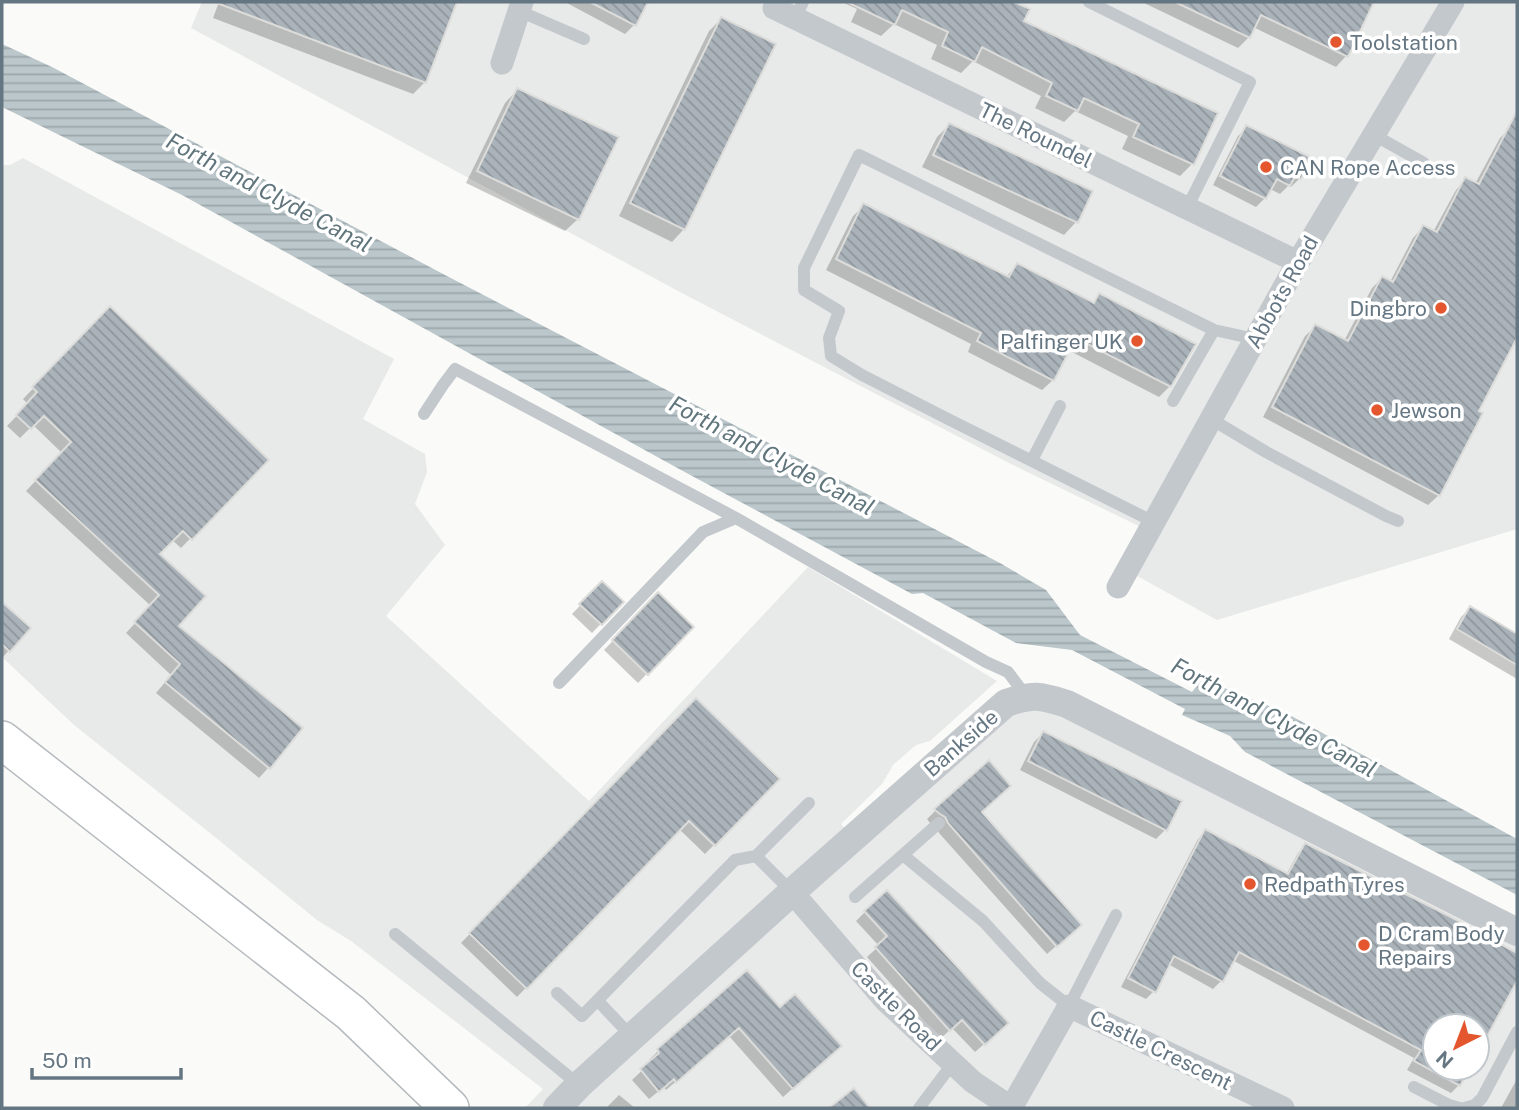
<svg xmlns="http://www.w3.org/2000/svg" width="1519" height="1110" viewBox="0 0 1519 1110" font-family="'Public Sans',sans-serif">
	<defs>
		<pattern id="water-rules" width="6" height="5" patternUnits="userSpaceOnUse" patternTransform="scale(1.75)"><rect width="6" height="5" fill="#bbc7cb"/><path d="M0 2.5h6" fill="none" stroke="#9ca6aa"/></pattern>
		<pattern id="building-back-hatch" width="6" height="6" patternUnits="userSpaceOnUse" patternTransform="scale(1.75)"><rect width="6" height="6" fill="#aab3b9"/><path d="M-1 5l2 2M0 0l6 6M5-1l2 2" fill="none" stroke="#8e969c"/></pattern>
	</defs>
	<rect width="100%" height="100%" fill="#fafaf8"/>
	<path fill="#e8e9e9" fill-rule="evenodd" d="M 202,2 L 1517,2 L 1517,529 L 1217,620 L 1128,571 L 1149,531 L 1009,463 L 678,291 L 191,28 Z
		M 23,158 L 394,359 L 363,419 L 425,454 L 427,472 L 415,504 L 445,545 L 386,616 L 589,801 L 808,567 L 997,681 L 930,741 L 916,745 L 893,765 L 882,784 L 841,824 L 853,837 L 1026,696 L 1517,932 L 1517,1108 L 525,1108 L 543,1089 L 351,941 L 317,920 L 210,833 L 74,725 L 2,657 L 2,165 L 10,165 ZM 1435,1026 L 1477,1026 L 1477,1068 L 1435,1068 Z"/>
	<path fill="url(#water-rules)" d="M 2,44 L 52,67 L 445,275 L 1000,563 L 1046,590 L 1080,635 L 1192,692 L 1202,679 L 1284,712 L 1517,839 L 1517,895 L 1245,752 L 1230,736 L 1182,715 L 1185,709 L 1072,650 L 1016,643 L 923,593 L 912,594 L 681,470 L 182,195 L 2,107 Z"/>
	<path fill="#0003" d="M 219,2 L 455,2 L 425,82 L 413,94 L 213,18 Z
		M 565,2 L 646,2 L 634,25 L 625,34 Z
		M 842,2 L 1010,2 L 1028,10 L 1022,22 L 1192,164 L 1180,176 L 1122,149 L 1128,136 L 1075,111 L 1064,122 L 1035,108 L 1041,96 L 973,61 L 961,73 L 931,59 L 937,45 L 894,24 L 881,36 L 851,22 L 857,9 Z
		M 1142,2 L 1372,2 L 1346,56 L 1336,67 L 1253,27 L 1249,37 L 1238,48 Z
		M 721,19 L 684,229 L 672,242 L 619,216 L 709,31 Z
		M 517,90 L 578,219 L 565,231 L 466,183 L 505,103 Z
		M 949,125 L 1091,192 L 1076,222 L 1064,235 L 922,167 L 937,137 Z
		M 1247,127 L 1300,178 L 1291,187 L 1288,186 L 1280,194 L 1270,189 L 1265,198 L 1256,207 L 1213,185 L 1238,136 Z
		M 1510,128 L 1517,132 L 1517,335 L 1477,412 L 1439,495 L 1428,505 L 1263,417 L 1305,336 L 1316,326 L 1344,341 L 1372,288 L 1382,278 L 1390,282 L 1413,238 L 1423,227 L 1433,232 L 1456,190 L 1466,179 L 1475,184 L 1500,138 Z
		M 864,206 L 1006,277 L 1017,265 L 1092,303 L 1099,296 L 1170,386 L 1159,397 L 1068,350 L 1053,380 L 1042,390 L 968,352 L 971,344 L 826,270 L 853,216 Z
		M 110,309 L 267,460 L 181,548 L 172,540 L 158,554 L 176,626 L 269,767 L 259,778 L 156,693 L 171,675 L 126,633 L 151,606 L 26,491 L 62,453 L 33,425 L 20,438 L 7,426 L 28,404 L 23,399 Z
		M 602,583 L 622,602 L 592,633 L 572,614 Z
		M 658,595 L 692,627 L 638,683 L 604,650 Z
		M 2,604 L 29,628 L 2,658 Z
		M 1470,608 L 1517,636 L 1517,679 L 1449,639 L 1461,617 Z
		M 696,700 L 778,779 L 705,854 L 679,829 L 517,997 L 461,943 Z
		M 1043,733 L 1165,830 L 1156,839 L 1020,770 L 1034,742 Z
		M 936,810 L 980,812 L 1070,934 L 1047,954 L 939,833 L 936,826 L 930,823 L 927,819 Z
		M 1206,831 L 1286,875 L 1298,853 L 1305,845 L 1448,918 L 1517,955 L 1517,977 L 1477,1051 L 1477,1026 L 1435,1026 L 1435,1068 L 1468,1068 L 1459,1085 L 1451,1093 L 1407,1070 L 1414,1058 L 1232,960 L 1221,981 L 1213,989 L 1168,964 L 1154,991 L 1146,999 L 1121,987 L 1198,839 Z
		M 865,912 L 998,1032 L 975,1052 L 952,1028 L 940,1039 L 867,957 L 879,946 L 856,921 Z
		M 747,972 L 780,1010 L 831,1055 L 783,1097 L 729,1036 L 666,1090 L 664,1087 L 649,1099 L 632,1080 L 651,1062 L 649,1060 L 658,1051 Z
		M 1517,1079 L 1517,1108 L 1501,1108 Z
		M 619,1095 L 635,1108 L 606,1108 Z"/>
	<path fill="url(#building-back-hatch)" stroke="#dcdcda" stroke-width="2" d="M 218,2 L 457,2 L 426,83 L 217,3 Z
		M 590,2 L 648,2 L 636,26 Z
		M 847,2 L 1014,2 L 1030,9 L 1024,21 L 1218,113 L 1194,165 L 1133,137 L 1139,124 L 1084,98 L 1078,111 L 1046,96 L 1052,83 L 982,47 L 975,62 L 942,46 L 948,32 L 902,10 L 895,25 Z
		M 1175,2 L 1374,2 L 1348,57 L 1261,15 L 1250,38 Z
		M 721,17 L 776,44 L 685,230 L 630,203 Z
		M 517,88 L 619,137 L 579,220 L 477,171 Z
		M 1517,111 L 1517,338 L 1479,411 L 1483,413 L 1440,496 L 1272,407 L 1315,324 L 1348,341 L 1382,276 L 1393,282 L 1423,225 L 1437,232 L 1465,177 L 1479,184 Z
		M 949,123 L 1093,191 L 1078,223 L 933,155 Z
		M 1246,125 L 1312,158 L 1301,179 L 1295,176 L 1290,186 L 1277,179 L 1266,199 L 1220,176 Z
		M 863,203 L 1009,277 L 1017,263 L 1094,303 L 1099,293 L 1196,344 L 1171,387 L 1076,338 L 1054,381 L 977,341 L 981,333 L 836,259 Z
		M 110,306 L 269,460 L 192,540 L 183,531 L 160,554 L 206,596 L 179,626 L 303,728 L 270,769 L 165,682 L 180,664 L 134,622 L 159,595 L 35,480 L 71,442 L 44,416 L 31,429 L 16,415 L 37,392 L 32,387 Z
		M 602,581 L 624,602 L 602,625 L 579,604 Z
		M 658,592 L 694,627 L 648,675 L 612,640 Z
		M 2,602 L 31,628 L 10,652 L 2,644 Z
		M 1470,606 L 1517,634 L 1517,665 L 1457,629 Z
		M 696,698 L 780,779 L 715,846 L 689,821 L 527,989 L 469,933 Z
		M 1043,731 L 1182,801 L 1167,831 L 1028,761 Z
		M 989,760 L 1011,786 L 982,812 L 1082,925 L 1057,947 L 948,823 L 945,817 L 940,814 L 934,809 Z
		M 1205,829 L 1288,874 L 1305,843 L 1449,916 L 1517,953 L 1517,981 L 1477,1055 L 1477,1026 L 1435,1026 L 1435,1068 L 1470,1068 L 1460,1086 L 1414,1061 L 1421,1050 L 1239,952 L 1223,982 L 1174,956 L 1156,993 L 1128,978 Z
		M 887,890 L 1009,1023 L 985,1045 L 962,1020 L 950,1031 L 875,947 L 887,936 L 864,911 Z
		M 747,970 L 780,1007 L 795,994 L 842,1046 L 793,1089 L 739,1028 L 676,1083 L 674,1079 L 659,1092 L 640,1069 L 659,1053 L 657,1049 Z
		M 854,1088 L 870,1108 L 829,1108 Z"/>
	<g fill="none" stroke-linecap="round" stroke-linejoin="round">
		<defs>
			<path id="primary" d="M 2,740 L 351,1013 L 450,1108"/>
		</defs>
		<use href="#primary" stroke="#b5babe" stroke-width="40"/>
		<path stroke="#c3c8cc" stroke-width="12" d="M 1089,2 L 1250,82 L 1187,208
			M 519,11 L 584,39
			M 795,18 L 803,2
			M 1374,135 L 1424,163
			M 1173,401 L 1214,330
			M 424,414 L 443,385 L 455,369 L 736,518
			M 1211,419 L 1266,452 L 1386,516 L 1398,521
			M 1032,460 L 1060,406
			M 1154,522 L 950,420 L 862,375 L 831,356 L 829,338 L 839,311 L 804,290 L 804,268 L 859,155 L 1214,330 L 1255,339
			M 559,683 L 703,532 L 736,518 L 986,662 L 1008,672 L 1026,696
			M 903,855 L 983,921 L 1040,983 L 1069,1006 L 1116,915
			M 756,856 L 792,892
			M 855,897 L 939,823
			M 395,934 L 579,1085
			M 557,993 L 582,1016 L 735,860 L 756,856 L 809,803
			M 598,1001 L 632,1037
			M 1414,1087 L 1449,1105 L 1460,1108
			M 919,1108 L 953,1063
			M 1464,1108 L 1475,1105 L 1482,1098 L 1517,1032"/>
		<path stroke="#c3c8cc" stroke-width="23" d="M 774,8 L 1298,262
			M 502,63 L 522,2
			M 1118,587 L 1298,262 L 1453,2
			M 792,892 L 885,1000 L 973,1082 L 1012,1108
			M 1011,1108 L 1069,1006 L 1283,1108"/>
		<path stroke="#c3c8cc" stroke-width="28" d="M 557,1108 L 579,1085 L 792,892 L 1006,703 C 1033,694 1039,695 1067,704 L 1517,932"/>
		<use href="#primary" stroke="#fff" stroke-width="37"/>
	</g>
	<g fill="#e4572e" stroke="#fff" stroke-width="2.5">
		<circle cx="1336" cy="42" r="7"/>
		<circle cx="1266" cy="167" r="7"/>
		<circle cx="1441" cy="308" r="7"/>
		<circle cx="1137" cy="341" r="7"/>
		<circle cx="1377" cy="410" r="7"/>
		<circle cx="1250" cy="884" r="7"/>
		<circle cx="1364" cy="945" r="7"/>
	</g>
	<g text-anchor="middle" dominant-baseline="central" stroke-width="7" stroke-linejoin="round" paint-order="stroke">
		<g font-size="21" fill="#657683" stroke="#fff" text-anchor="start">
			<text x="1350" y="42">Toolstation</text>
			<text x="1280" y="167">CAN Rope Access</text>
			<text x="1427" y="308" text-anchor="end">Dingbro</text>
			<text x="1123" y="341" text-anchor="end">Palfinger UK</text>
			<text x="1391" y="410">Jewson</text>
			<text x="1264" y="884">Redpath Tyres</text>
			<text x="1378" y="933">D Cram Body<tspan x="1378" dy="24">Repairs</tspan></text>
		</g>
		<g font-size="21" fill="#657683" stroke="#fff">
			<text transform="translate(1036 135) rotate(26)">The Roundel</text>
			<text transform="translate(1282 292) rotate(-61)">Abbots Road</text>
			<text transform="translate(961 743) rotate(-41)">Bankside</text>
			<text transform="translate(896 1006) rotate(45)">Castle Road</text>
			<text transform="translate(1161 1050) rotate(26)">Castle Crescent</text>
		</g>
		<g font-size="23" font-style="italic" fill="#60757c" stroke="#fff">
			<text transform="translate(269 192) rotate(28)">Forth and Clyde Canal</text>
			<text transform="translate(772 455) rotate(28)">Forth and Clyde Canal</text>
			<text transform="translate(1274 717) rotate(28)">Forth and Clyde Canal</text>
		</g>
	</g>
	<rect width="1519" height="1110" fill="none" stroke="#657683" stroke-width="7"/>
	<g transform="translate(1456 1047) rotate(222)"><circle r="33" fill="#ffffff" stroke="#c1c8cd" stroke-width="2"/>
	<path d="M0-5L12 26L0 18L-12 26Z" fill="#e4572e"/>
	<text y="-10" font-size="19" font-weight="bold" text-anchor="middle" fill="#657683">N</text>
	</g>
	<path d="M32 1068v10h149v-10" fill="none" stroke="#657683" stroke-width="3.5"/>
	<text x="42" y="1068" font-size="21" fill="#657683" stroke="#ffffff" stroke-width="5" paint-order="stroke">50 m</text>
</svg>
